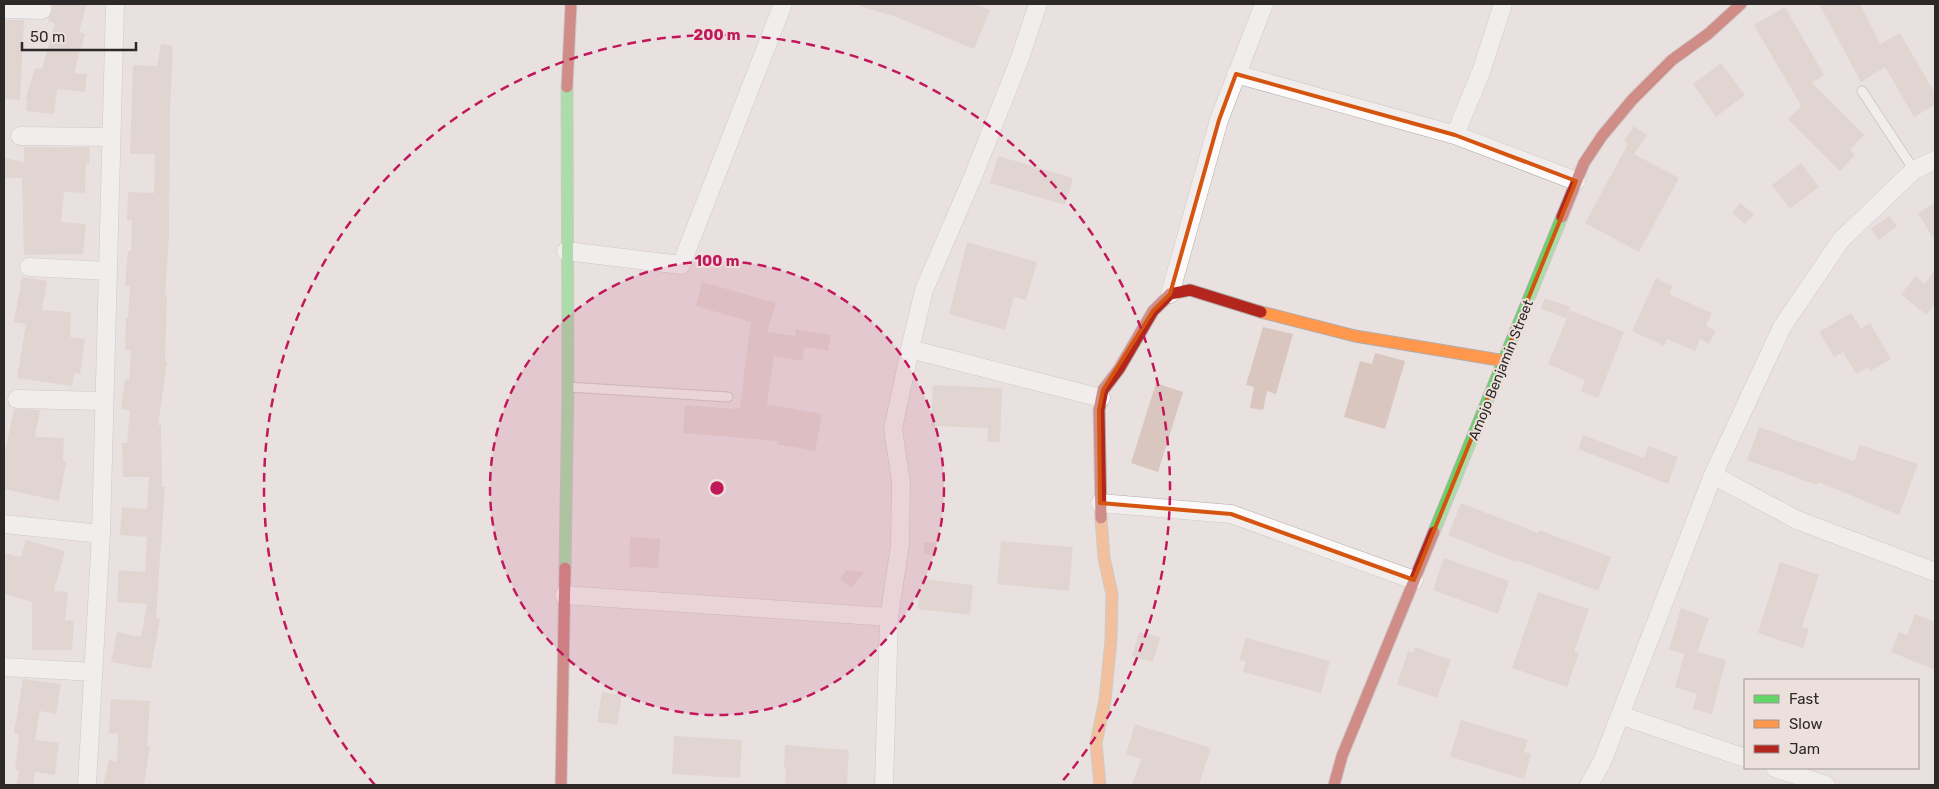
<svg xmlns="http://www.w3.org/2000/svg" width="1939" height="789" viewBox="0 0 1939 789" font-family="Rubik,sans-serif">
	<rect width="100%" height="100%" fill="#e8e1e0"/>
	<path fill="#d9c6be" d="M 53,4 L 87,4 L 79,32 L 85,34 L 74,73 L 87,74 L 85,92 L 57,89 L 54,114 L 26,111 L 27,100 L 25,100 L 35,68 L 42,69 L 55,23 L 48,21 Z
		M 860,4 L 975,4 L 990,10 L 974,49 L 896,17 L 860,6 Z
		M 1819,4 L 1860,4 L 1880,44 L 1900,33 L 1935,93 L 1935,105 L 1914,117 L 1885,67 L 1861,82 Z
		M 1785,7 L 1824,75 L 1812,83 L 1864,135 L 1850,150 L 1855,155 L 1840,171 L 1788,119 L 1801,106 L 1754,25 Z
		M 4,20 L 24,20 L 20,100 L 4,99 Z
		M 161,44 L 173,46 L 170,110 L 169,235 L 165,296 L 167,296 L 165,362 L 167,362 L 158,425 L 161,425 L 162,487 L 165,487 L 156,618 L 160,619 L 151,669 L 111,662 L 117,632 L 141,637 L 147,604 L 117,602 L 119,570 L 145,572 L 147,537 L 120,535 L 122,507 L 147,509 L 149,477 L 123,477 L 122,443 L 127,443 L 130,411 L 121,409 L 125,379 L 129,380 L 131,350 L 125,350 L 126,318 L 128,318 L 130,286 L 125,285 L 128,251 L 131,251 L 132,220 L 127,220 L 128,192 L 154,193 L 155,154 L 130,154 L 133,65 L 157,66 Z
		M 1721,63 L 1745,95 L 1716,117 L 1693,84 Z
		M 1634,126 L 1647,135 L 1634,154 L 1679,178 L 1639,252 L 1585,223 L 1628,144 L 1624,141 Z
		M 24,147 L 90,147 L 89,164 L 86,163 L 85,193 L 64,192 L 61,222 L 86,224 L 83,254 L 24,255 L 22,178 L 4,178 L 4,158 L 24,162 Z
		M 998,156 L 1073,178 L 1065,205 L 990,183 Z
		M 1801,163 L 1819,187 L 1790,209 L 1772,185 Z
		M 1740,203 L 1754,214 L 1745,224 L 1732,213 Z
		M 1935,203 L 1935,242 L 1918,213 Z
		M 1889,216 L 1897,226 L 1879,240 L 1871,229 Z
		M 967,242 L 1037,262 L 1026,300 L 1014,297 L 1005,330 L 949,314 Z
		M 1935,269 L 1935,304 L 1926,315 L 1901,294 L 1916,276 L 1925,284 Z
		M 22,277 L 47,281 L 42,310 L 71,312 L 70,337 L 85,339 L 80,374 L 74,373 L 72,386 L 17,378 L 26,324 L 14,322 Z
		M 1656,278 L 1673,286 L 1669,294 L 1712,313 L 1706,326 L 1716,331 L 1709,344 L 1700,339 L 1695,351 L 1667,339 L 1664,346 L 1632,331 Z
		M 702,282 L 776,303 L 767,332 L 795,336 L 796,329 L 831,335 L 828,351 L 805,347 L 802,361 L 774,356 L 767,404 L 822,414 L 815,451 L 777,444 L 778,441 L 683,433 L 685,405 L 734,409 L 734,408 L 740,408 L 744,378 L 743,378 L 751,322 L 696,306 Z
		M 1545,298 L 1570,307 L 1566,318 L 1541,309 Z
		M 1570,310 L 1624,332 L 1598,398 L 1581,391 L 1585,380 L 1548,364 Z
		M 1851,313 L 1861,329 L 1870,323 L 1891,359 L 1870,371 L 1868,367 L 1856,374 L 1843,352 L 1834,357 L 1819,332 Z
		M 1263,327 L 1293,334 L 1276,394 L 1267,391 L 1263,410 L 1250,408 L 1254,387 L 1246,385 Z
		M 1375,353 L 1405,361 L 1385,429 L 1344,417 L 1360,361 L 1372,364 Z
		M 1156,383 L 1183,392 L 1158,472 L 1131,463 Z
		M 933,385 L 1002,388 L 1000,442 L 987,442 L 988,428 L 931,426 Z
		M 14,409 L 40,410 L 35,437 L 64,438 L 63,461 L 66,462 L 59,501 L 4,489 L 4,457 Z
		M 1759,427 L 1854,461 L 1860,445 L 1918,464 L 1899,515 L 1818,482 L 1817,485 L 1747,460 Z
		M 1583,435 L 1644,458 L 1648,446 L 1678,457 L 1668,484 L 1578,449 Z
		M 1461,503 L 1538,533 L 1539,530 L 1611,557 L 1598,591 L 1517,560 L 1516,562 L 1448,535 Z
		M 630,537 L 660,539 L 658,568 L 629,567 Z
		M 26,540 L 65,551 L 54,591 L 68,592 L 65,620 L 74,621 L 72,650 L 32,650 L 32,602 L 4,594 L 4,553 L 21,557 Z
		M 1001,541 L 1073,547 L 1069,591 L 997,584 Z
		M 936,542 L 937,554 L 925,555 L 923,543 Z
		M 1444,558 L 1509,581 L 1498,614 L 1433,590 Z
		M 1780,562 L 1819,575 L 1802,627 L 1809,629 L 1803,648 L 1758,633 Z
		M 847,570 L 864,572 L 851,588 L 840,579 Z
		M 922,579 L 973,585 L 970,615 L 918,609 Z
		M 1538,592 L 1589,609 L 1574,652 L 1579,653 L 1567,687 L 1512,668 Z
		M 1681,608 L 1709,618 L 1697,652 L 1726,660 L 1712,714 L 1693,709 L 1697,694 L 1675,687 L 1684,654 L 1669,649 Z
		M 1915,614 L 1935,622 L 1935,670 L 1891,652 L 1899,632 L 1907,635 Z
		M 1139,632 L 1160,637 L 1153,662 L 1132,656 Z
		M 1246,638 L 1330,661 L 1321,693 L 1243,672 L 1246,662 L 1239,660 Z
		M 1415,647 L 1451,660 L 1437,698 L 1397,684 L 1408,651 L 1413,653 Z
		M 23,679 L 61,684 L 56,714 L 40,711 L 35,740 L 59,743 L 55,775 L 35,772 L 33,785 L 16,785 L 19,770 L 15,770 L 19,734 L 14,733 Z
		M 602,692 L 622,695 L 617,725 L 597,722 Z
		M 111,699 L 150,701 L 147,746 L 150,746 L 144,785 L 103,785 L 109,760 L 117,762 L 118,734 L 109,733 Z
		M 1461,720 L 1528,740 L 1524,752 L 1531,754 L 1524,779 L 1450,757 Z
		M 1135,724 L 1211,748 L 1199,785 L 1132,785 L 1141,759 L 1126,754 Z
		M 674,736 L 742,740 L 740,778 L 672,774 Z
		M 785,745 L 849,750 L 847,785 L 785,785 L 786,768 L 784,768 Z"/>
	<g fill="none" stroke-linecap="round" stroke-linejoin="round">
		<defs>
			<path id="lane" d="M 1862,91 L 1914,170
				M 568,387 L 728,397"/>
			<path id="street" d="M 4,9 L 42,10 L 42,4
				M 1236,74 L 1455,135 L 1576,181
				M 1455,135 L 1481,72 L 1503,4
				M 20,136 L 111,137
				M 566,251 L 681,265 L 783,4
				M 29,267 L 108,271
				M 1170,294 L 1219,120 L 1264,4
				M 910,349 L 1101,398
				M 17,399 L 104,401
				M 1713,475 L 1782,327 L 1841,240 L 1914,170 L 1935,160
				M 1100,503 L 1231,514 L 1414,580
				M 4,524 L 101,534
				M 564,595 L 889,617 L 884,785
				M 889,617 L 900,545 L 901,482 L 893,429 L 910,349 L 924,290 L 972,179 L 1020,58 L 1038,4
				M 4,667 L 93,672
				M 1620,715 L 1745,758
				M 1775,768 L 1826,785
				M 87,785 L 101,534 L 115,4
				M 1589,785 L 1602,762 L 1713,475 L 1797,520 L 1935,572"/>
			<path id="fast" d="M 1434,532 L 1562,217
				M 565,568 L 568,387 L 567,87"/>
			<path id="slow" d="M 1261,312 L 1355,336 L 1505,361
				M 1100,785 L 1096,743 L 1105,700 L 1111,640 L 1112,594 L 1104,558 L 1101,518"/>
			<path id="jam" d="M 567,87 L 571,4
				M 1562,217 L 1584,163 L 1602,136 L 1632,100 L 1672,60 L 1708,34 L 1741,4
				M 1101,518 L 1099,410 L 1103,390 L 1119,369 L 1153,311 L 1170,294 L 1190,290 L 1261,312
				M 561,785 L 565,568
				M 1334,785 L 1342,756 L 1434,532"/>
		</defs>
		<use href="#lane" stroke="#b0acaa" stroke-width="11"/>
		<use href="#street" stroke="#b0acaa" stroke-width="19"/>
		<use href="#fast" stroke="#b0acaa" stroke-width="13"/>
		<use href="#slow" stroke="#b0acaa" stroke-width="13"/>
		<use href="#jam" stroke="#b0acaa" stroke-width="13"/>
		<use href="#lane" stroke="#fcfafa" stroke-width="9"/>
		<use href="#street" stroke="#fcfafa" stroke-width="18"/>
		<use href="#fast" stroke="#63d668" stroke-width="11"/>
		<use href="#slow" stroke="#ff974d" stroke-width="11"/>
		<use href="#jam" stroke="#b3261e" stroke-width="11"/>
	</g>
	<path d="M0 0H1939V789H0ZM 1236,74 L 1455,135 L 1576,181 L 1414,580 L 1231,514 L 1100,503 L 1099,410 L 1103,390 L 1153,311 L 1170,294 L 1219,120 Z" fill="#e8e1e0" fill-opacity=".55" fill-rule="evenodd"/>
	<path fill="none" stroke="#d5540f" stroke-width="4" stroke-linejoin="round" d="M 1236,74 L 1455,135 L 1576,181 L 1414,580 L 1231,514 L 1100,503 L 1099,410 L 1103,390 L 1153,311 L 1170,294 L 1219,120 Z"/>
	<circle cx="717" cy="488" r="227" fill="#c2185b" fill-opacity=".12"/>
	<g fill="none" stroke="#c2185b" stroke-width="2.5" stroke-dasharray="9 6">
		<circle cx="717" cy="488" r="227"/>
		<path d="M375 785A453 453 0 1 1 1059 785"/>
	</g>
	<g text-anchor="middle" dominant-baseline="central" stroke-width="4" stroke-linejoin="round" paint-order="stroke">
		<g font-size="14" fill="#2d2928" stroke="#ebe0dc">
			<text transform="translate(1501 370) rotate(-68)">Amojo Benjamin Street</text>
		</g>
	</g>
	<circle cx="717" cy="488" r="8" fill="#c2185b" stroke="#ebe0dc" stroke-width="2.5"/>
	<g font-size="15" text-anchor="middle" font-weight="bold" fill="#c2185b" stroke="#ebe0dc" stroke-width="4" stroke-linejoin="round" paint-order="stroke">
		<text x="717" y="40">200 m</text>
		<text x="717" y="266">100 m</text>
	</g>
	<rect width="1939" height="789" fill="none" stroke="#2d2928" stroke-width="10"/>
	<rect x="1744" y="679" width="175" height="90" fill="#ebe0dc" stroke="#9f9794"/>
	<rect x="1754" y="695" width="25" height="8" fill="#63d668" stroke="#9f9794"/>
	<text x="1789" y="704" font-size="15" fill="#2d2928">Fast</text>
	<rect x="1754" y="720" width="25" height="8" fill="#ff974d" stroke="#9f9794"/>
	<text x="1789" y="729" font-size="15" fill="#2d2928">Slow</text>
	<rect x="1754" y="745" width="25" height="8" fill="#b3261e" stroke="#9f9794"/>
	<text x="1789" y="754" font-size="15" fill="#2d2928">Jam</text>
	<path d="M22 42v8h114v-8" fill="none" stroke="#2d2928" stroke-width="2.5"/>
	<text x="30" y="42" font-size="15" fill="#2d2928" stroke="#ebe0dc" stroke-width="4" paint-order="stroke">50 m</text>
</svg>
